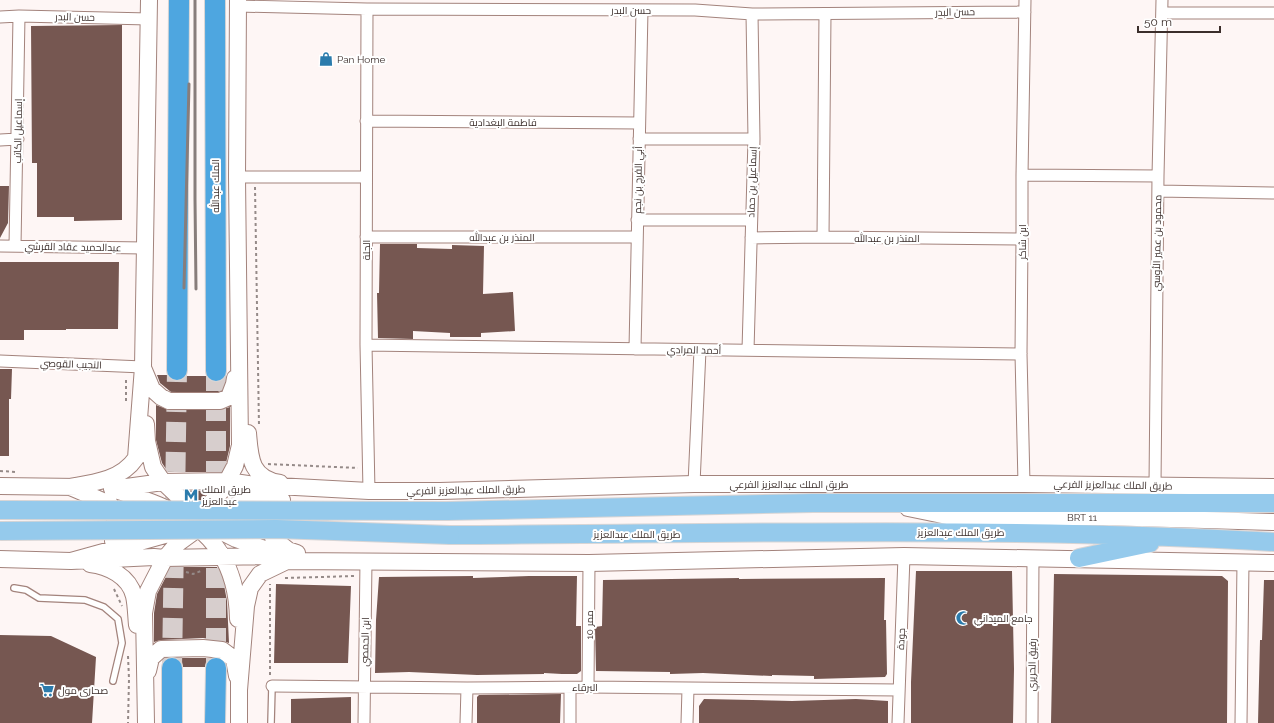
<svg xmlns="http://www.w3.org/2000/svg" width="1274" height="723" viewBox="0 0 1274 723" font-family="Raleway,Cairo,sans-serif">
	<rect width="100%" height="100%" fill="#fef6f5"/>
	<path fill="#765751" d="M 122,25 L 122,220 L 74,221 L 74,217 L 37,217 L 37,163 L 32,163 L 31,26 Z
		M 0,186 L 9,186 L 8,223 L 0,238 Z
		M 380,244 L 417,244 L 417,248 L 452,249 L 452,245 L 484,246 L 483,294 L 513,292 L 515,331 L 481,333 L 481,337 L 450,337 L 450,333 L 413,331 L 413,339 L 378,338 L 377,293 L 379,293 Z
		M 0,262 L 119,262 L 118,329 L 66,329 L 66,330 L 24,330 L 24,340 L 0,340 Z
		M 0,369 L 12,369 L 11,399 L 9,399 L 9,456 L 0,456 Z
		M 157,375 L 167,375 L 171,380 L 177,381 L 182,380 L 187,376 L 206,376 L 210,381 L 216,382 L 221,381 L 225,377 L 222,390 L 218,392 L 171,392 L 160,383 Z
		M 156,405 L 169,410 L 220,410 L 230,407 L 230,446 L 226,463 L 221,472 L 168,472 L 162,463 L 156,440 Z
		M 187,491 L 209,491 L 201,500 L 196,500 Z
		M 171,567 L 217,567 L 224,585 L 227,601 L 229,643 L 223,641 L 203,638 L 161,640 L 154,642 L 154,613 L 157,594 Z
		M 916,571 L 1012,571 L 1014,669 L 1013,723 L 911,723 L 911,682 Z
		M 1054,574 L 1222,576 L 1228,581 L 1227,723 L 1051,723 Z
		M 473,576 L 473,578 L 529,576 L 577,576 L 576,626 L 581,626 L 581,671 L 577,674 L 562,674 L 544,673 L 544,674 L 477,675 L 409,672 L 375,673 L 376,620 L 379,577 Z
		M 739,578 L 739,579 L 885,578 L 884,620 L 886,620 L 887,674 L 885,677 L 814,679 L 814,676 L 772,675 L 772,676 L 703,673 L 670,674 L 670,672 L 596,671 L 595,627 L 602,626 L 603,580 Z
		M 1264,580 L 1274,580 L 1274,723 L 1258,723 L 1260,640 L 1262,640 Z
		M 276,584 L 351,586 L 348,663 L 274,663 Z
		M 0,635 L 51,636 L 96,657 L 92,723 L 0,723 Z
		M 178,658 L 210,658 L 206,662 L 205,667 L 183,667 L 182,662 Z
		M 561,694 L 560,723 L 477,723 L 477,697 L 479,695 Z
		M 351,697 L 351,723 L 291,723 L 291,699 Z
		M 704,699 L 792,701 L 856,699 L 888,701 L 888,723 L 699,723 L 699,706 Z"/>
	<g fill="none" stroke-linecap="round" stroke-linejoin="round">
		<path stroke="#d7cecd" stroke-width="20" stroke-dasharray="20 10" stroke-linecap="butt" d="M 216,371 L 216,500
			M 175,502 L 177,370
			M 216,538 L 216,668
			M 172,668 L 174,540"/>
		<defs>
			<path id="lane" d="M 14,588 L 26,590 L 39,598 L 85,600 L 104,607 L 118,619 L 122,643 L 113,681
				M 271,723 L 272,686"/>
			<path id="street" d="M 238,6 L 367,9 L 695,10 L 752,14 L 1025,12
				M 367,9 L 366,345 L 369,491
				M 1162,13 L 1274,13
				M 0,17 L 19,16 L 149,19
				M 366,121 L 639,123
				M 639,139 L 754,139
				M 0,140 L 18,139
				M 1022,175 L 1158,176
				M 237,177 L 366,177
				M 1158,191 L 1274,193
				M 637,220 L 751,220
				M 366,237 L 637,237
				M 823,237 L 825,14
				M 751,238 L 823,237 L 1022,239
				M 0,246 L 145,248
				M 15,246 L 19,16
				M 366,345 L 1021,354
				M 635,349 L 642,10
				M 748,350 L 754,139 L 752,14
				M 0,361 L 143,367
				M 694,484 L 700,350
				M 1024,484 L 1021,354 L 1022,239 L 1022,175 L 1025,0
				M 1155,485 L 1158,176 L 1162,0
				M 272,686 L 467,688 L 588,687 L 899,690
				M 588,687 L 589,563
				M 364,723 L 366,560
				M 466,723 L 467,688
				M 570,723 L 570,688
				M 687,723 L 688,689
				M 898,723 L 904,556
				M 1032,723 L 1033,558
				M 1241,723 L 1243,562"/>
			<path id="secondary" d="M 144,370 L 152,389 L 161,397 L 169,401 L 220,401 L 229,397 L 234,384 L 235,378
				M 146,424 L 147,441 L 153,467 L 163,482 L 199,516 L 224,533 L 236,539 L 287,557 L 297,558
				M 248,433 C 250,457 250,478 280,483
				M 0,486 L 79,487
				M 69,487 C 94,483 121,480 136,458 L 143,367 L 149,0
				M 70,487 L 110,504 L 117,524 L 113,541
				M 112,489 L 163,482 L 227,481 L 262,486 L 277,486 L 369,491 L 440,491 L 694,484 L 1024,484 L 1274,487
				M 116,490 C 132,496 149,500 165,508 C 214,530 237,566 238,619
				M 282,500 L 280,501 L 272,521 L 273,538 L 288,550 L 297,553
				M 908,508 L 947,516 L 979,517 L 1103,517 L 1274,522
				M 198,517 L 225,487 L 227,481 L 235,466 L 240,445 L 237,177 L 238,0
				M 0,559 L 71,561 L 154,557 L 165,558 L 272,556
				M 71,561 L 172,533
				M 90,564 C 108,566 129,576 134,596 C 136,605 136,615 137,625
				M 148,671 L 151,658 L 161,649 L 203,648 L 222,650 L 234,659 L 237,676
				M 239,690 L 246,606 L 250,588 L 260,574 L 287,561 L 589,563 L 904,556 L 1274,563
				M 146,723 L 144,613 L 148,591 L 165,558 L 177,544 L 199,528 L 232,507 L 261,495 L 278,491
				M 239,723 L 239,679"/>
			<path id="primary" d="M 447,511 L 813,503 L 1274,503
				M 450,535 C 725,534 1000,526 1274,542
				M 1079,558 L 1150,543"/>
			<path id="highway" d="M 215,0 L 216,371
				M 177,370 L 179,0
				M 172,668 L 172,723
				M 215,723 L 216,668"/>
		</defs>
		<use href="#lane" stroke="#a3837c" stroke-width="8"/>
		<use href="#street" stroke="#a3837c" stroke-width="13"/>
		<use href="#secondary" stroke="#a3837c" stroke-width="18"/>
		<use href="#primary" stroke="#d8d5d5" stroke-width="20"/>
		<use href="#highway" stroke="#d8d5d5" stroke-width="22"/>
		<path stroke="#958a88" stroke-width="2" stroke-dasharray="3 3" stroke-linecap="butt" d="M 255,187 L 259,426
			M 126,401 L 126,377
			M 268,464 L 358,468
			M 0,471 L 17,472
			M 186,572 L 193,574 L 201,571
			M 285,578 L 355,576
			M 114,589 L 122,606
			M 128,656 L 129,679 L 128,723
			M 270,675 L 270,584"/>
		<use href="#lane" stroke="#fff" stroke-width="5.5"/>
		<use href="#street" stroke="#fff" stroke-width="11"/>
		<use href="#secondary" stroke="#fff" stroke-width="16"/>
		<use href="#primary" stroke="#95caec" stroke-width="18"/>
		<use href="#highway" stroke="#4ea6e0" stroke-width="20"/>
		<path stroke="#887d7b" stroke-width="3" d="M 195,0 L 195,199 L 196,289
			M 184,288 L 189,84"/>
		<defs>
			<path id="primary-bridge" d="M 0,510 L 447,511
				M 0,531 L 276,529 L 450,535"/>
		</defs>
		<use href="#primary-bridge" stroke="#d8d5d5" stroke-width="20" stroke-linecap="butt"/>
		<use href="#primary-bridge" stroke="#95caec" stroke-width="18"/>
	</g>
	<defs>
		<symbol id="shop-bare" viewBox="-9 -9 18 18"><path d="M-5-2.5h2.3a2.7 3.5 0 0 1 5.4 0H5L5.5 6h-11ZM-1.5-2.5h3a1.5 2.3 0 0 0-3 0Z" fill="#2b7bac" stroke="#fff" stroke-width="2.5" paint-order="stroke"/></symbol>
		<symbol id="metro-bare" viewBox="-9 -9 18 18"><path d="M-5.5 5V-5H-3L0 0L3-5H5.5V5H3V-.5L0 4L-3-.5V5Z" fill="#2b7bac" stroke="#fff" stroke-width="2.5" paint-order="stroke"/></symbol>
		<symbol id="mosque-bare" viewBox="-9 -9 18 18"><path d="M3.5-4.9A6 6 0 1 0 3.5 4.9A5 5 0 1 1 3.5-4.9Z" fill="#2b7bac" stroke="#fff" stroke-width="2.5" paint-order="stroke"/></symbol>
		<symbol id="supermarket-bare" viewBox="-9 -9 18 18"><path d="M-6-5.5h2.5l.6 2H6L4.5 2H-2.5L-4.4-4H-6ZM-1.5 3.2a1.3 1.3 0 1 0 .1 0ZM3 3.2a1.3 1.3 0 1 0 .1 0Z" fill="#2b7bac" stroke="#fff" stroke-width="2.5" paint-order="stroke"/></symbol>
	</defs>
	<g fill-rule="evenodd">
		<use href="#shop-bare" x="316" y="49" width="20" height="20"/>
		<use href="#metro-bare" x="181" y="485" width="20" height="20"/>
		<use href="#mosque-bare" x="953" y="608" width="20" height="20"/>
		<use href="#supermarket-bare" x="37" y="680" width="20" height="20"/>
	</g>
	<g text-anchor="middle" dominant-baseline="central" stroke-width="4" stroke-linejoin="round" paint-order="stroke">
		<g font-size="10" fill="#3b2e2b" stroke="#fff">
			<text x="631" y="10">حسن البدر</text>
			<text transform="translate(955 12) rotate(-1)">حسن البدر</text>
			<text transform="translate(75 17) rotate(1)">حسن البدر</text>
			<text x="503" y="122">فاطمة البغدادية</text>
			<text transform="translate(18 131) rotate(-89)">إسماعيل الكاتب</text>
			<text transform="translate(638 180) rotate(-89)">أبي الفرج بن نجم</text>
			<text transform="translate(752 182) rotate(-88)">إسماعيل بن حماد</text>
			<text transform="translate(215 186) rotate(-90)">الملك عبدالله</text>
			<text x="502" y="237">المنذر بن عبدالله</text>
			<text x="887" y="238">المنذر بن عبدالله</text>
			<text transform="translate(1022 242) rotate(-90)">ابن شاكر</text>
			<text transform="translate(1157 243) rotate(-89)">محمود بن عمير الأوسي</text>
			<text transform="translate(73 247) rotate(1)">عبدالحميد عقاد القرشي</text>
			<text transform="translate(366 250) rotate(-90)">الجلة</text>
			<text transform="translate(694 350) rotate(1)">أحمد المرادي</text>
			<text transform="translate(71 364) rotate(2)">النجيب القوصي</text>
			<text x="789" y="484">طريق الملك عبدالعزيز الفرعي</text>
			<text transform="translate(1113 485) rotate(1)">طريق الملك عبدالعزيز الفرعي</text>
			<text transform="translate(466 490) rotate(-1)">طريق الملك عبدالعزيز الفرعي</text>
			<text x="1082" y="517">BRT 11</text>
			<text x="961" y="532">طريق الملك عبدالعزيز</text>
			<text x="637" y="534">طريق الملك عبدالعزيز</text>
			<text transform="translate(589 625) rotate(-90)">ممر 10</text>
			<text transform="translate(901 639) rotate(-88)">جودة</text>
			<text transform="translate(365 642) rotate(-89)">ابن الحمصي</text>
			<text transform="translate(1032 665) rotate(-89)">رفيق الحريري</text>
			<text x="585" y="687">البرقاء</text>
		</g>
		<g font-size="10" fill="#3b2e2b" stroke="#fff" text-anchor="start">
			<text x="337" y="59">Pan Home</text>
			<text x="202" y="489">طريق الملك<tspan x="202" dy="12">عبدالعزيز</tspan></text>
			<text x="974" y="618">جامع الميداني</text>
			<text x="58" y="690">صحارى مول</text>
		</g>
	</g>
	<path d="M1138 26v6h82v-6" fill="none" stroke="#3b2e2b" stroke-width="2"/>
	<text x="1144" y="26" font-size="12" fill="#3b2e2b" stroke="#ffffff" stroke-width="3" paint-order="stroke">50 m</text>
</svg>
